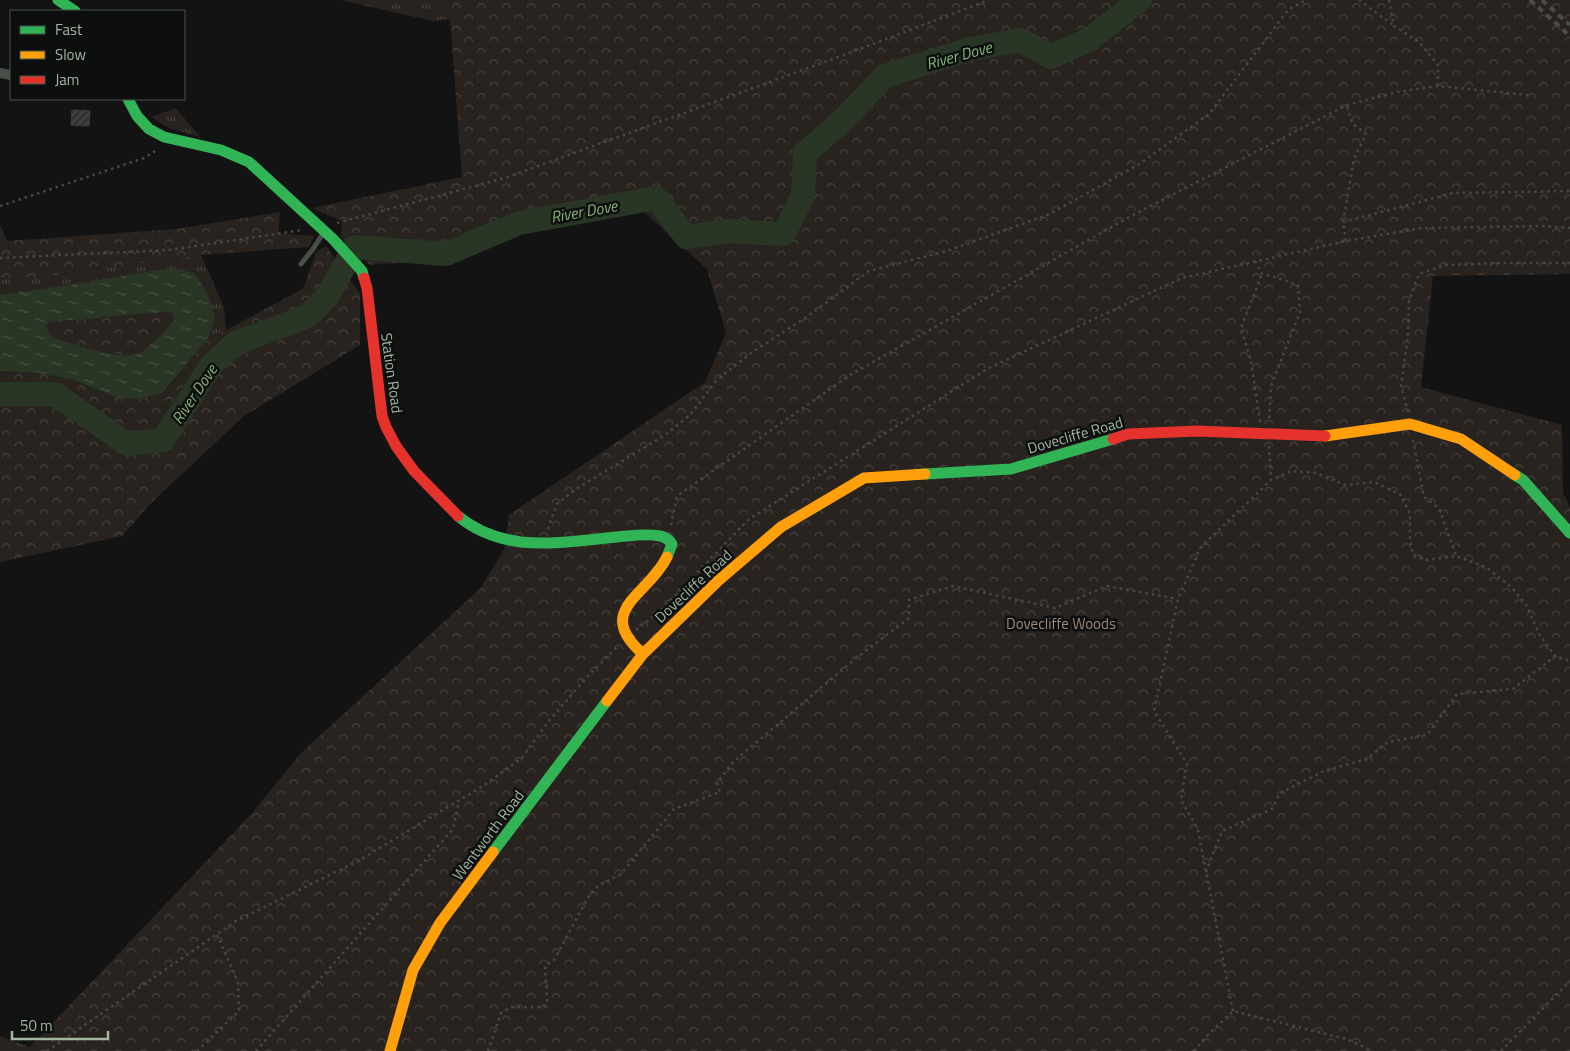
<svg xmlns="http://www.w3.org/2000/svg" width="1570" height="1051" viewBox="0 0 1570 1051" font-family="'Titillium Web',sans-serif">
	<defs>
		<pattern id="grass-tufts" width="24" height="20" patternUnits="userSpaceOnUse" patternTransform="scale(1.25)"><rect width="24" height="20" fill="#292320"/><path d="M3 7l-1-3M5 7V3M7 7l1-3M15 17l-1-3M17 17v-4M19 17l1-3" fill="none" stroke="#45413d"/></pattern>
		<pattern id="forest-crowns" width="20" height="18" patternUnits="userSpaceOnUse" patternTransform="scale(1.25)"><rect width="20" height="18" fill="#292320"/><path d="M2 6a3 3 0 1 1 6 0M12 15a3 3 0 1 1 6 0" fill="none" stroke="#45413d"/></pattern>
		<pattern id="water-ripples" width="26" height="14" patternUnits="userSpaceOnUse" patternTransform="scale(1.25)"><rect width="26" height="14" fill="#2a3625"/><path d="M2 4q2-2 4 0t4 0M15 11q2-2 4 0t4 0" fill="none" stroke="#465142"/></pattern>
		<pattern id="building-hatch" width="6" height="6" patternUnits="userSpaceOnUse" patternTransform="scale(1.25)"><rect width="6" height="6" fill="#303331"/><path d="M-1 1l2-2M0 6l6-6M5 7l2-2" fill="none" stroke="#4b4e4c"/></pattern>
	</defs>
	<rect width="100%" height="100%" fill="#131313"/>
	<path fill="url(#grass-tufts)" d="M 340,0 L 453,0 L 450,19 L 433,21 Z
		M 176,108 L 200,137 L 169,128 L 151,117 Z
		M 201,255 L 224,307 L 226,330 L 209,337 L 214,318 L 179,269 L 161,269 L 87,282 L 0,295 L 0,278 L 27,279 Z
		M 0,1036 L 30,1047 L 30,1051 L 0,1051 Z"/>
	<path fill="url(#forest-crowns)" d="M 453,0 L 1570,0 L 1570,274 L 1433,276 L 1421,387 L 1562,425 L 1563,493 L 1570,508 L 1570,1051 L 30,1051 L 30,1047 L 253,812 L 301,753 L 480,589 L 504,550 L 509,515 L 705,382 L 726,333 L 707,269 L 643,211 L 525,229 L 452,258 L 370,265 L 341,237 L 342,221 L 312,208 L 462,177 L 450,19 Z
		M 280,212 L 278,233 L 314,236 L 309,247 L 201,255 L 27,279 L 0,278 L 0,225 L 7,241 L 176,229 Z
		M 326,246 L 360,293 L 360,345 L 244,416 L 152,502 L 122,536 L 0,562 L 0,371 L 37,373 L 71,379 L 118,398 L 138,399 L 164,393 L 209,337 L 226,330 L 303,289 L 316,252 Z
		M 166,312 L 172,313 L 175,319 C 168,328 150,347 141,352 C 124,363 76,344 57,339 L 50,334 L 46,325 L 50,322 Z"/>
	<path fill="url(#water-ripples)" fill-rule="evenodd" d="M 161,269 L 179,269 L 195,274 L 208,295 L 215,318 L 209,337 L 163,393 L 138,399 L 118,398 L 71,379 L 37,373 L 0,371 L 0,295 L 87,282 ZM 166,312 L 172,313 L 175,319 C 168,328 150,347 141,352 C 124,363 76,344 57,339 L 50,334 L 46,325 L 50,322 Z"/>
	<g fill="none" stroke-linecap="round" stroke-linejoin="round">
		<path stroke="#2a3625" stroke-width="24" d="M 0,394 L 55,394 L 127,444 L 163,440 L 212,364 L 236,343 L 308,316 L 327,297 L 355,247 L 446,254 L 519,223 L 656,198 L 686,237 L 729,231 L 784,234 L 803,195 L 805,153 L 838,125 L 885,76 L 967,50 L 1021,40 L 1051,57 L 1090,39 L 1140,0"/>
	</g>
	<path fill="url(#building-hatch)" stroke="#3b403c" d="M 72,110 L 90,111 L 89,126 L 71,125 Z"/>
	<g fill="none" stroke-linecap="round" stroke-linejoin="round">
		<path stroke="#444944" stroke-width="2.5" stroke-dasharray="2.5 4" stroke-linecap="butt" d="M 1359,0 L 1393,25
			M 1389,0 L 1394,26 L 1419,42 L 1438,65 L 1438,86
			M 0,206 L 144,158 L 154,152 L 157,148
			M 1343,222 L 1453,193 L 1570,191
			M 337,223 L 505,178 L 844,55 L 989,0
			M 1346,241 L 1343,222 L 1354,159 L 1366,134 L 1352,123 L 1347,105
			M 0,258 L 169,250 L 302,230
			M 1255,261 L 1262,274 L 1278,278 L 1298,285 L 1300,312 L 1271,386 L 1269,421
			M 1408,412 L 1401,386 L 1408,336 L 1409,301 L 1419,274 L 1445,265 L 1501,263 L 1570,263
			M 1260,422 L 1251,361 L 1241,328 L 1262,274
			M 1413,440 L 1424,497 L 1439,508 L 1456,556
			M 1269,446 L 1271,480
			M 671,525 L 677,496 L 850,375 L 1131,216 L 1347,105 L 1397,92 L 1438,86 L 1528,95
			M 548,529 L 557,504 L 576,489 L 665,435 L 690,415 L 717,380 L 751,353 L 808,316 L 869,271 L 947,251 L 1050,214 L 1141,163 L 1209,114 L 1288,10 L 1306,0
			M 636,630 L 660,611 L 749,519 L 987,369 L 1182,278 L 1346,241 L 1422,228 L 1543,226 L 1570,228
			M 1206,872 L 1222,831 L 1272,809 L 1280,793 L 1324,771 L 1367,759 L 1388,742 L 1427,735 L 1457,694 L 1513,689 L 1555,656
			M 1233,1011 L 1198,830 L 1181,800 L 1187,764 L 1154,711 L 1178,599 L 1200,548 L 1271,480 L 1291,471 L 1316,473 L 1345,485 L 1374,482 L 1401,495 L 1410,514 L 1410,539 L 1413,555 L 1427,560 L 1456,556 L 1486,567 L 1512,588 L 1527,606 L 1539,634 L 1555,656 L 1570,661
			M 47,1051 L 236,921 L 358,861 L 483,786 L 522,758 L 549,721 L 586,678 L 617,647
			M 197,1051 L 239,1011 L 238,982 L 217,935
			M 256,1051 L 453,829 L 459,801
			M 488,1051 L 501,1013 L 511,1007 L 544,1007 L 547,1000 L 545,966 L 554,960 L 590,894 L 599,885 L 621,874 L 674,809 L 720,792 L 717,783 L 733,762 L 855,659 L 909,618 L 909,600 L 953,586 L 1055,608 L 1107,586 L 1178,599
			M 1194,1051 L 1208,1035 L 1233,1011 L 1347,1039 L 1372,1051
			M 1501,1051 L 1570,981"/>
		<path stroke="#484e48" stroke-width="5" d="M 301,264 L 313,249 L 324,232"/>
		<path stroke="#484e48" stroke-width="10" d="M 0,73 L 11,75"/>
		<path stroke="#30b455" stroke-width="11" d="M 58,0 L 75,11
			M 128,99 L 137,116 L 149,129 L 164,137 L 221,150 L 249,162 L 333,239 L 362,271 L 364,278
			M 925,474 L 1011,469 L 1113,439
			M 1515,475 L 1523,480 L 1570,533
			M 458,516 C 476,531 498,539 521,542 C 553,545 585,540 617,537 C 631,536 646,533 660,536 C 665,537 669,539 672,544 L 667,557
			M 493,852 L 607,701"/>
		<path stroke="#ff9f0a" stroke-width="11" d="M 1325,436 L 1410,424 L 1461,439 L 1515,475
			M 643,654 C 593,610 648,596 667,557
			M 607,701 L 643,654 L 719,580 L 781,527 L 864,478 L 925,474
			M 390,1051 L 413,970 L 440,923 L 493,852"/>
		<path stroke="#e5322d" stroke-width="11" d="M 364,278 L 367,288 L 382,416 L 386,427 L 396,446 L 414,471 L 458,516
			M 1113,439 L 1128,434 L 1197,431 L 1325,436"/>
		<path stroke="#4a4e4a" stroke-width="4" stroke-dasharray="6 5" stroke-linecap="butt" d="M 1530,0 L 1570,36
			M 1542,0 L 1570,25"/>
	</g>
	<g text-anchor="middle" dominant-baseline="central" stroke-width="5" stroke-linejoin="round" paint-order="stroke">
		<g font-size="15" fill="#a2b6a2" stroke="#0d0f0e">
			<text transform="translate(392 373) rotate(82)">Station Road</text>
			<text transform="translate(1075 435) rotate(-16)">Dovecliffe Road</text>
			<text transform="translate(693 586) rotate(-43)">Dovecliffe Road</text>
			<text transform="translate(488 835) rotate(-53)">Wentworth Road</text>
		</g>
		<g font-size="15" fill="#a38777" stroke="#0d0f0e">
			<text x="1061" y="623">Dovecliffe Woods</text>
		</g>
		<g font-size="16" font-style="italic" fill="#83b575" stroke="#0d0f0e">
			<text transform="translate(959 55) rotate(-15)">River Dove</text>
			<text transform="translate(584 211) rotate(-10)">River Dove</text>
			<text transform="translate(194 394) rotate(-56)">River Dove</text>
		</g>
	</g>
	<rect x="10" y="10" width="175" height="90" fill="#0d0f0e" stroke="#495249"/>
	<rect x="20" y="26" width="25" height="8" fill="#30b455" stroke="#495249"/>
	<text x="55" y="35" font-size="15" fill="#a2b6a2">Fast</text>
	<rect x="20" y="51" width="25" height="8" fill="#ff9f0a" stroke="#495249"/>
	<text x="55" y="60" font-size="15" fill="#a2b6a2">Slow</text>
	<rect x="20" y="76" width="25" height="8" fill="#e5322d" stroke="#495249"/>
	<text x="55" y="85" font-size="15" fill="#a2b6a2">Jam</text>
	<path d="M12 1031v8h96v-8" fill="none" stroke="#a2b6a2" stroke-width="2.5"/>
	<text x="20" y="1031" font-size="15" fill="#a2b6a2" stroke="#0d0f0e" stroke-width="4" paint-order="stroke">50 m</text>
</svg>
